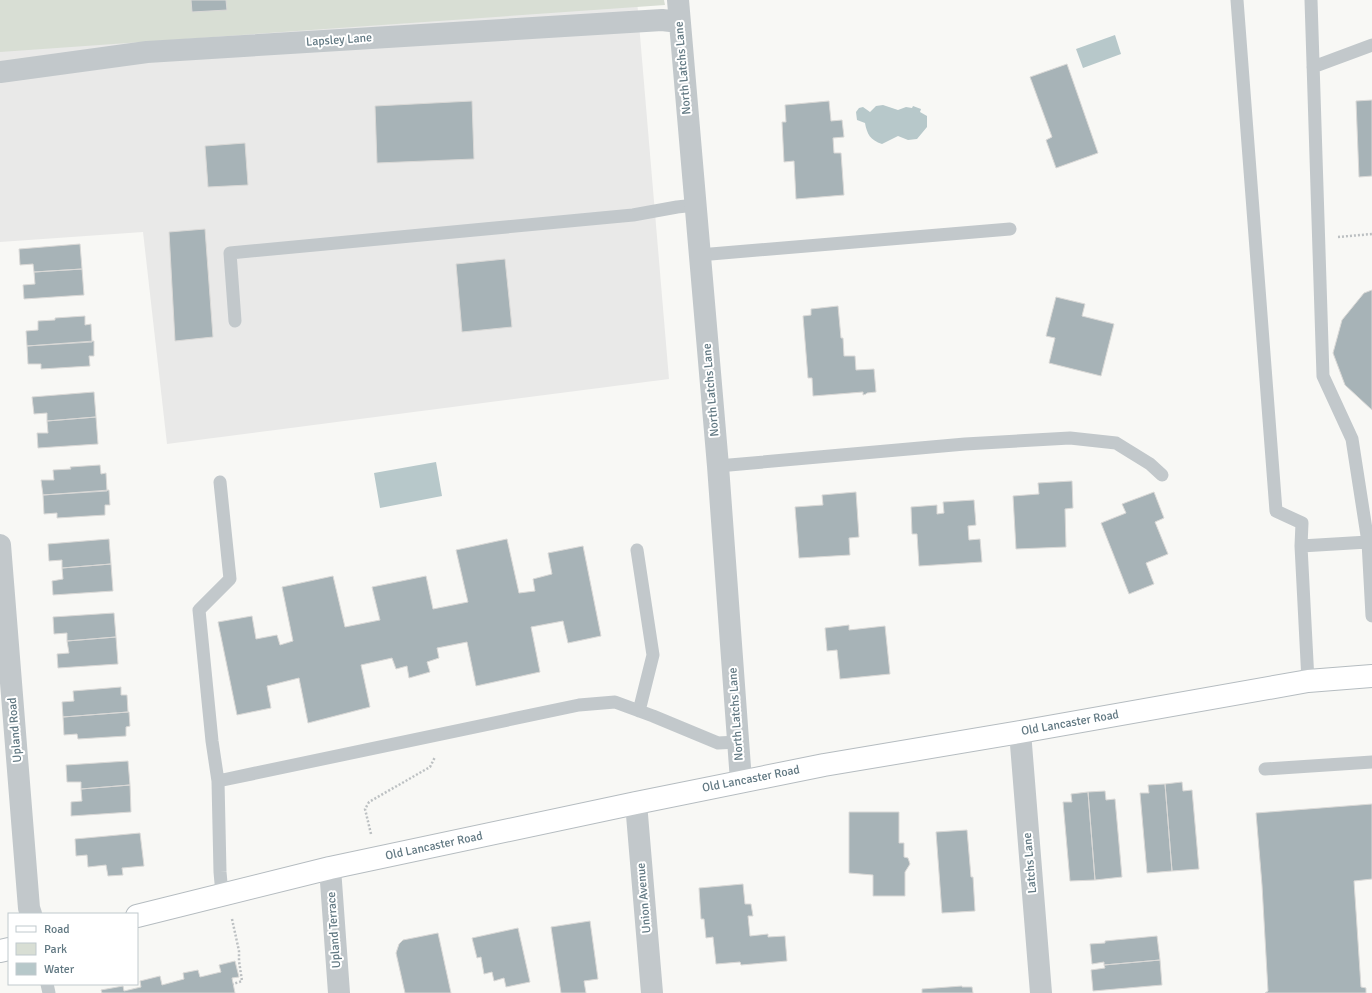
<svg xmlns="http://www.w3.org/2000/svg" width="1372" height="993" viewBox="0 0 1372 993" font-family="Signika,sans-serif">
	<rect width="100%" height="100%" fill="#f8f8f5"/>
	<path fill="#e9e9e8" d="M 0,0 L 637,0 L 669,379 L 167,444 L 143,232 L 0,242 Z"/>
	<path fill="#d8ded4" d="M 0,0 L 664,0 L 665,5 L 0,52 Z"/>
	<path fill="#b7c8ca" d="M 1115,35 L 1121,54 L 1083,68 L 1076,49 Z
		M 883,105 L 898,110 L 906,107 L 912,108 L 913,106 L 921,109 L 920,112 L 927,116 L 927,127 L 917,139 L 908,140 L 898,136 L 882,144 C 870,140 867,134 865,123 L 857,120 L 856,112 L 859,108 L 863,107 L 870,112 L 876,106 Z
		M 436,462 L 442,496 L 380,508 L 374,473 Z"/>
	<path fill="#a7b3b7" stroke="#dad9d7" d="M 191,0 L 226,0 L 227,10 L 192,12 Z
		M 1067,64 L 1098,153 L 1056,168 L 1046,140 L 1052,137 L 1030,77 Z
		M 1372,100 L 1372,176 L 1359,177 L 1356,101 Z
		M 472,101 L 474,159 L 377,163 L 375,106 Z
		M 829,101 L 831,121 L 842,120 L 844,137 L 833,138 L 834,153 L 841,153 L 844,195 L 796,199 L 794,161 L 784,162 L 782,122 L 786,122 L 785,105 Z
		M 245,143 L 248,185 L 208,187 L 205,146 Z
		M 205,229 L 213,337 L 175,341 L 169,232 Z
		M 80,244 L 82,269 L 34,272 L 33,264 L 20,265 L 19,249 Z
		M 505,259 L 512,327 L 462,332 L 456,264 Z
		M 82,269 L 84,295 L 24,299 L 23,285 L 35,284 L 34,272 Z
		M 1372,290 L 1372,410 L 1345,385 L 1333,353 L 1342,320 L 1364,293 Z
		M 1056,297 L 1085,304 L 1082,316 L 1114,324 L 1101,376 L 1049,363 L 1055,338 L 1046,336 Z
		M 838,306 L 841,338 L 843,338 L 844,356 L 855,356 L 856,370 L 874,369 L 876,392 L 867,393 L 866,394 L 863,395 L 863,392 L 813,396 L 812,378 L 808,378 L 803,316 L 811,315 L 811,309 Z
		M 85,316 L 85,325 L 91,324 L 92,342 L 27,346 L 26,331 L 38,330 L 38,321 L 55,320 L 55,318 Z
		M 94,341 L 94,356 L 89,356 L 90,366 L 41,369 L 41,364 L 28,364 L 27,346 Z
		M 94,392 L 96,417 L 47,421 L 47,413 L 34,414 L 32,397 Z
		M 96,417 L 98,444 L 38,448 L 37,433 L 48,433 L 47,421 Z
		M 100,465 L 101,474 L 106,473 L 107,491 L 43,495 L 41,480 L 54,480 L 53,470 L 71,469 L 70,467 Z
		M 1072,481 L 1073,508 L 1065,509 L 1066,547 L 1016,549 L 1013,496 L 1039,494 L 1038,483 Z
		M 109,490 L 110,505 L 105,505 L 105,515 L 57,518 L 57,513 L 44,514 L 43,495 Z
		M 856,492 L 859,537 L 849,538 L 850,555 L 799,558 L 795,507 L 823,505 L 822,495 Z
		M 1154,492 L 1164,518 L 1155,522 L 1168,554 L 1146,563 L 1154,584 L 1129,594 L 1101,523 L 1126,513 L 1122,504 Z
		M 974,500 L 976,525 L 968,526 L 969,540 L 980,539 L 982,562 L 919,566 L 917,534 L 912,534 L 911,507 L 937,505 L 937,514 L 944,513 L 943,502 Z
		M 109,539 L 111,564 L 62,568 L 62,560 L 49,561 L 48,544 Z
		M 507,539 L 519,593 L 535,591 L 533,579 L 552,574 L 548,553 L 583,546 L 601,636 L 568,643 L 563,621 L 531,627 L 540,672 L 476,686 L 467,642 L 437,648 L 439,658 L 427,662 L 430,672 L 409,678 L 407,666 L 396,669 L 392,658 L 361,665 L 370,707 L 308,723 L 299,678 L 267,686 L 271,708 L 237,715 L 218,622 L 252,616 L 256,639 L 277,635 L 280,645 L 293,641 L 282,587 L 333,576 L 345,627 L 380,620 L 372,587 L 426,576 L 433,609 L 468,602 L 456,550 Z
		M 111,564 L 113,591 L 53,595 L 52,581 L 63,579 L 62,568 Z
		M 114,613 L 116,637 L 67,641 L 67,633 L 54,634 L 53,617 Z
		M 849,625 L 849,630 L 885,626 L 890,674 L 840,679 L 837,650 L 827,651 L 825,628 Z
		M 116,637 L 118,664 L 58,668 L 57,654 L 69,653 L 67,641 Z
		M 121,687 L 121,695 L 127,695 L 128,712 L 63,717 L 62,702 L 74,701 L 73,691 Z
		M 128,712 L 129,712 L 130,726 L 126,727 L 126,736 L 78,739 L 77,734 L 64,735 L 63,717 Z
		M 128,761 L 130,785 L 81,789 L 81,782 L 67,782 L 66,765 Z
		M 1182,782 L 1183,791 L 1192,790 L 1199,869 L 1172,871 L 1165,784 Z
		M 1165,784 L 1172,871 L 1147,873 L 1140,793 L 1149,793 L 1148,785 Z
		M 130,785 L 131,812 L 71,816 L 71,802 L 82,801 L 81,789 Z
		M 1105,791 L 1106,800 L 1115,799 L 1122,877 L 1095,880 L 1088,792 Z
		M 1088,792 L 1095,880 L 1070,881 L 1063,802 L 1072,802 L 1071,794 Z
		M 1372,804 L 1372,879 L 1354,881 L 1361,987 L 1366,988 L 1366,993 L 1265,993 L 1268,991 L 1262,885 L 1256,813 Z
		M 849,812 L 899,812 L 899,843 L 904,843 L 904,857 L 908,858 L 910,864 L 905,872 L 905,896 L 873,896 L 873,875 L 849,873 Z
		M 967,830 L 971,877 L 973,877 L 975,911 L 942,913 L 936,832 Z
		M 140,833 L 144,866 L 122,868 L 123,875 L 108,876 L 106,865 L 88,867 L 87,855 L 76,856 L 75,839 Z
		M 743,884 L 745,904 L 751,904 L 753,916 L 748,916 L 750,936 L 768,934 L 768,937 L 785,936 L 787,961 L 741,965 L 740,962 L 716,964 L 713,937 L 706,938 L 704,919 L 701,919 L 699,888 Z
		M 590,921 L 598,979 L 584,981 L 586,993 L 561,993 L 551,927 Z
		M 518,928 L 530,982 L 506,987 L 504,978 L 494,981 L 492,972 L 484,974 L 481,957 L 477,958 L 472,938 Z
		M 438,933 L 451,993 L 405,993 L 396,953 L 399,944 L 403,940 Z
		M 1157,936 L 1160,960 L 1104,965 L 1104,962 L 1092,964 L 1090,944 L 1105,943 L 1105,941 Z
		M 1160,960 L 1162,985 L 1093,991 L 1091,970 L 1105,968 L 1104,965 Z
		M 235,961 L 239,977 L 232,978 L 235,993 L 102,993 L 101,990 L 123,986 L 124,991 L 141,987 L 140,981 L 160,976 L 162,985 L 184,979 L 183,973 L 198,970 L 200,977 L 221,972 L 219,965 Z
		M 962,986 L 962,987 L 972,987 L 973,993 L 922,993 L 922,989 Z"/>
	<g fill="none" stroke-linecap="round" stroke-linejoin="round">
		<defs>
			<path id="secondary" d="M 137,916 L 330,868 L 636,803 L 824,765 L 1020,732 L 1308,681 L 1372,676
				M 0,951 L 9,949"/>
		</defs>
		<use href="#secondary" stroke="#b5bcc0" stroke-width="24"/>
		<path stroke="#bcc0c2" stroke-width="2.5" stroke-dasharray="2 2" stroke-linecap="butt" d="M 1338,237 L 1372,234
			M 371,834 L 365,809 L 369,802 L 430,767 L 435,757
			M 232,919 L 239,951 L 239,961 L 242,981 L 233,984"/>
		<path stroke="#c2c8cb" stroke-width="13" d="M 1237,0 L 1276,511 L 1302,523 L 1301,546 L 1308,681
			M 1311,0 L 1323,376 L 1352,439 L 1368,542 L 1372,616
			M 1313,67 L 1372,45
			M 699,255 L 1010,229
			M 235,321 L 230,253 L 633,215 L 677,207 L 695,205
			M 718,466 L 965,444 L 1070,438 L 1116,443 L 1150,464 L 1162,475
			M 1301,546 L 1368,542
			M 637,550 L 653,655 L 639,711
			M 1265,769 L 1372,762
			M 218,781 L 212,741 L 199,610 L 230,579 L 220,482
			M 222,894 L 220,872 L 218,781 L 579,705 L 615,702 L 653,716 L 718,743 L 738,742
			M 47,984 L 49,993"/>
		<path stroke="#c2c8cb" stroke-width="22" d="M 678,0 L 718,466 L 741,781
			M 0,72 L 147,52 L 662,20 L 679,22
			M 0,545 L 29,908 L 31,914
			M 1020,732 L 1041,993
			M 636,803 L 652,993
			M 330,868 L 339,993"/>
		<use href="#secondary" stroke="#fff" stroke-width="22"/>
	</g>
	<g text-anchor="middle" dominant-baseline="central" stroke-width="4" stroke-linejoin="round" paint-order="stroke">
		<g font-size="12" fill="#617882" stroke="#fff">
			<text transform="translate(339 40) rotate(-4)">Lapsley Lane</text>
			<text transform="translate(683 68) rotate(-95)">North Latchs Lane</text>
			<text transform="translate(711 390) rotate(-95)">North Latchs Lane</text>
			<text transform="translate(736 714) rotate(-94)">North Latchs Lane</text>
			<text transform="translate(1070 723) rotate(-10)">Old Lancaster Road</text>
			<text transform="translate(15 730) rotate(-95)">Upland Road</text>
			<text transform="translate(751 779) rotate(-11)">Old Lancaster Road</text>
			<text transform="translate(434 846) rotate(-12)">Old Lancaster Road</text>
			<text transform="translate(1030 863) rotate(-95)">Latchs Lane</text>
			<text transform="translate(644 898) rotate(-95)">Union Avenue</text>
			<text transform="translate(334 930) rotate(-94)">Upland Terrace</text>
		</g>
	</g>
	<rect x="8" y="913" width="130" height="72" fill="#ffffff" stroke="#c0c9cd"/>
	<rect x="16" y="926" width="20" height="6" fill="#ffffff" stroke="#c0c9cd"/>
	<text x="44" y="933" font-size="12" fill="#617882">Road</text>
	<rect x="16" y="943" width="20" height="12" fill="#d8ded4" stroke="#c0c9cd"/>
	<text x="44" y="953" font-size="12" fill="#617882">Park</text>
	<rect x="16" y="963" width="20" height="12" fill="#b7c8ca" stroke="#c0c9cd"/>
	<text x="44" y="973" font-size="12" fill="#617882">Water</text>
</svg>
